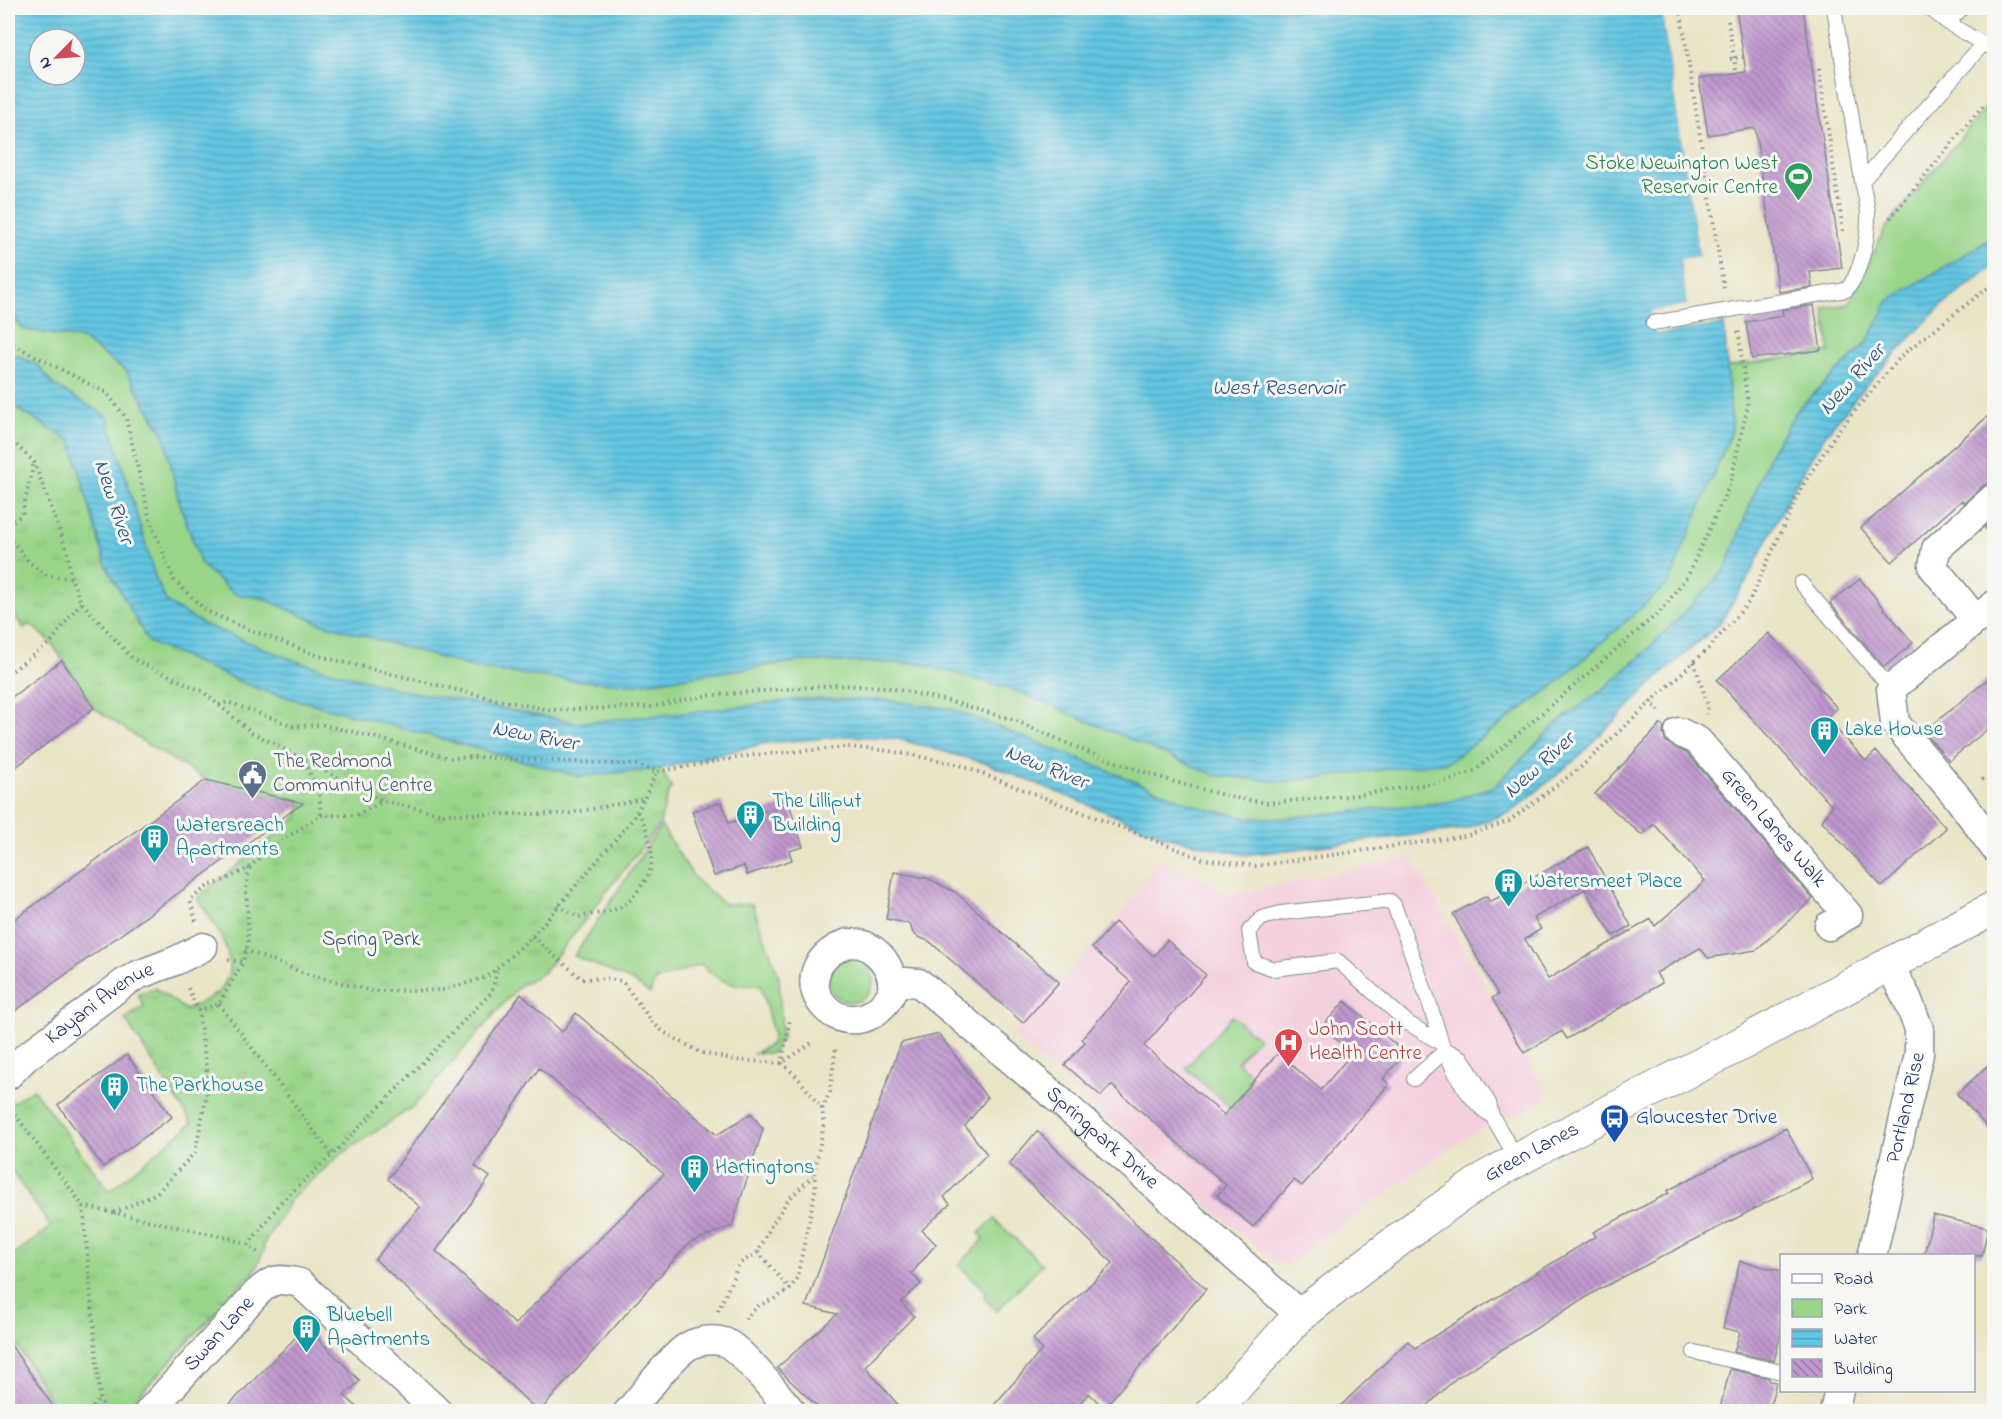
<svg xmlns="http://www.w3.org/2000/svg" width="2002" height="1419" viewBox="0 0 2002 1419" font-family="'Indie Flower',sans-serif">
	<defs>
		<pattern id="park-tufts" width="24" height="20" patternUnits="userSpaceOnUse" patternTransform="scale(1.5)"><rect width="24" height="20" fill="#99d589"/><path d="M3 7l-1-3M5 7V3M7 7l1-3M15 17l-1-3M17 17v-4M19 17l1-3" fill="none" stroke="#83b779"/></pattern>
		<pattern id="water-rules" width="6" height="5" patternUnits="userSpaceOnUse" patternTransform="scale(1.5)"><rect width="6" height="5" fill="#63c6e1"/><path d="M0 2.5h6" fill="none" stroke="#51a1ba"/></pattern>
		<pattern id="building-back-hatch" width="6" height="6" patternUnits="userSpaceOnUse" patternTransform="scale(1.5)"><rect width="6" height="6" fill="#c097ce"/><path d="M-1 5l2 2M0 0l6 6M5-1l2 2" fill="none" stroke="#9b7caa"/></pattern>
	</defs>
	<rect width="100%" height="100%" fill="#f6f6f2"/>
	<filter id="ink" filterUnits="userSpaceOnUse"><feTurbulence type="fractalNoise" baseFrequency=".0167" numOctaves="2"/><feDisplacementMap in="SourceGraphic" scale="12" xChannelSelector="R" yChannelSelector="G"/><feConvolveMatrix kernelMatrix="1 2 1 2 8 2 1 2 1" color-interpolation-filters="sRGB"/></filter>
	<filter id="wash" filterUnits="userSpaceOnUse"><feTurbulence type="fractalNoise" baseFrequency=".008" numOctaves="4" result="noise"/><feDisplacementMap in="SourceGraphic" scale="24" xChannelSelector="R" yChannelSelector="G"/><feGaussianBlur stdDeviation="1.35" result="paint"/><feColorMatrix in="noise" values="0 0 0 0 0 0 0 0 0 0 0 0 0 0 0 0 0 1.4 0 .05"/><feComposite in="paint" operator="in"/></filter>
	<g filter="url(#wash)">
		<rect width="100%" height="100%" fill="#eae4c6"/>
		<path fill="#f4cfde" d="M 1411,857 L 1548,1098 L 1511,1118 L 1508,1114 L 1470,1135 L 1345,1222 L 1286,1266 L 1273,1261 L 1011,1035 L 1115,922 L 1159,858 L 1232,895 Z"/>
		<path fill="#99d589" stroke="#5a8274" stroke-width="1.5" d="M 1994,101 L 1994,237 L 1890,300 L 1866,344 L 1798,409 L 1769,455 L 1727,568 L 1684,613 L 1643,654 L 1602,690 L 1557,723 L 1495,786 L 1448,802 L 1287,818 L 1248,818 L 1202,808 L 952,709 L 884,700 L 803,699 L 704,711 L 577,723 L 402,690 L 298,662 L 203,624 L 167,603 L 155,577 L 108,417 L 53,385 L 39,366 L 8,352 L 8,308 L 22,329 L 82,339 L 126,371 L 164,435 L 179,501 L 201,564 L 234,594 L 263,598 L 317,622 L 479,669 L 579,681 L 636,684 L 801,661 L 919,663 L 1017,691 L 1448,762 L 1551,688 L 1668,583 L 1732,430 L 1727,367 L 1830,351 L 1824,308 L 1849,304 L 1885,229 L 1988,105 Z
			M 661,826 L 695,879 L 724,904 L 752,904 L 779,977 L 782,1037 L 773,1053 L 755,1053 L 771,1044 L 773,1034 L 761,985 C 734,987 721,984 701,964 L 655,981 L 650,994 L 634,982 L 574,956 Z
			M829 980a22 22 0 1 1 44 0a22 22 0 1 1-44 0Z
			M 1232,1016 L 1258,1038 L 1237,1062 L 1252,1076 L 1247,1083 L 1289,1121 L 1270,1143 L 1186,1068 Z
			M 994,1219 L 1042,1264 L 997,1311 L 984,1298 L 987,1293 L 959,1265 L 984,1239 L 979,1233 Z"/>
		<path fill="url(#park-tufts)" stroke="#5a8274" stroke-width="1.5" d="M 8,403 L 71,441 L 106,565 L 148,642 L 261,690 L 579,776 L 660,769 L 672,787 L 667,797 L 660,824 L 543,973 L 520,985 L 414,1106 L 339,1156 L 291,1199 L 263,1245 L 264,1250 L 255,1270 L 124,1411 L 57,1411 L 8,1331 L 8,1259 L 51,1227 L 8,1166 L 8,1106 L 33,1089 L 109,1191 L 192,1123 L 125,1019 L 144,1006 L 138,994 L 155,988 L 186,1010 C 196,1004 211,999 219,991 C 246,964 213,922 197,898 L 296,818 L 302,803 L 206,780 L 147,744 L 94,708 L 51,642 L 30,624 L 24,628 L 8,608 Z"/>
		<path fill="url(#water-rules)" stroke="#3f7aa0" stroke-width="1.5" fill-rule="evenodd" d="M 8,8 L 1661,8 L 1699,256 L 1680,259 L 1687,305 L 1652,311 L 1655,334 L 1724,324 L 1732,430 L 1669,583 L 1551,688 L 1448,762 L 1281,782 L 1214,775 L 1017,691 L 919,663 L 801,661 L 636,684 L 579,681 L 479,669 L 317,622 L 263,598 L 234,594 L 201,564 L 179,501 L 164,435 L 126,371 L 82,339 L 22,329 L 8,307 ZM 39,39 L 75,39 L 75,75 L 39,75 Z
			M 1994,237 L 1994,265 L 1936,311 L 1868,383 L 1826,434 L 1795,485 L 1747,580 L 1719,624 L 1661,675 L 1575,760 L 1511,812 L 1464,829 L 1245,855 L 1165,836 L 988,764 L 895,738 L 848,736 L 766,743 L 660,769 L 579,776 L 261,690 L 148,642 L 106,565 L 71,441 L 8,403 L 9,352 L 39,366 L 53,385 L 108,417 L 155,577 L 167,603 L 203,624 L 298,662 L 402,690 L 577,723 L 704,711 L 803,699 L 884,700 L 952,709 L 1202,808 L 1248,818 L 1287,818 L 1448,802 L 1495,786 L 1557,723 L 1602,690 L 1643,654 L 1684,613 L 1726,568 L 1769,455 L 1798,409 L 1866,344 L 1889,300 Z"/>
		<path fill="#eae4c6" d="M 1661,8 L 1664,8 L 1702,256 L 1700,259 L 1683,261 L 1689,307 L 1655,313 L 1657,331 L 1724,321 L 1724,324 L 1655,334 L 1651,311 L 1687,305 L 1680,259 L 1699,256 Z"/>
		<g id="blocks">
			<path fill="url(#building-back-hatch)" fill-rule="evenodd" d="M 1736,8 L 1803,8 L 1842,268 L 1810,272 L 1812,287 L 1779,292 L 1755,128 L 1708,135 L 1699,79 L 1746,72 Z
				M 1814,305 L 1821,350 L 1752,359 L 1746,322 L 1783,316 L 1782,310 Z
				M 1995,410 L 1995,482 L 1984,485 L 1964,503 L 1962,500 L 1892,562 L 1861,528 Z
				M 1995,520 L 1995,539 L 1985,528 Z
				M 1860,579 L 1913,643 L 1884,667 L 1830,603 Z
				M 1769,633 L 1837,708 L 1826,718 L 1866,761 L 1876,751 L 1946,828 L 1882,887 L 1822,821 L 1832,806 L 1717,680 Z
				M 62,660 L 94,708 L 8,773 L 8,700 Z
				M 1995,673 L 1995,723 L 1949,761 L 1924,732 Z
				M 1661,724 L 1664,728 L 1663,734 L 1666,742 L 1688,754 L 1813,899 L 1756,950 L 1708,958 L 1700,948 L 1656,973 L 1662,983 L 1567,1039 L 1562,1031 L 1524,1053 L 1492,998 L 1498,995 L 1453,914 L 1486,896 L 1490,902 L 1588,847 L 1631,926 L 1613,936 L 1585,889 L 1534,918 L 1541,929 L 1525,939 L 1548,979 L 1651,919 L 1655,926 L 1705,881 L 1654,824 L 1642,835 L 1595,794 Z
				M 206,780 L 303,803 L 8,1016 L 8,924 Z
				M 722,802 L 729,823 L 789,803 L 803,847 L 789,851 L 792,860 L 747,875 L 744,866 L 714,876 L 692,811 Z
				M 894,872 L 927,878 L 955,892 L 1059,982 L 1023,1023 L 929,941 L 918,937 L 913,933 L 910,924 L 886,919 Z
				M 1115,922 L 1154,956 L 1167,940 L 1206,975 L 1144,1046 L 1224,1115 L 1278,1053 L 1321,1090 L 1352,1053 L 1322,1027 L 1345,1001 L 1405,1053 L 1383,1079 L 1389,1084 L 1302,1186 L 1294,1180 L 1253,1227 L 1217,1196 L 1226,1185 L 1111,1085 L 1101,1096 L 1065,1065 L 1085,1042 L 1082,1039 L 1131,982 L 1092,948 Z
				M 521,994 L 562,1032 L 576,1013 L 717,1135 L 751,1113 L 763,1129 L 732,1226 L 689,1243 L 539,1412 L 375,1259 L 420,1207 L 388,1179 ZM 539,1068 L 664,1174 L 515,1324 L 436,1251 L 490,1177 L 475,1166 Z
				M 939,1034 L 987,1098 L 965,1126 L 987,1154 L 944,1197 L 950,1204 L 922,1230 L 936,1244 L 912,1273 L 921,1284 L 901,1302 L 914,1316 L 865,1366 L 904,1412 L 823,1412 L 777,1368 L 837,1314 L 806,1306 L 901,1043 Z
				M 127,1055 L 172,1117 L 103,1167 L 58,1105 Z
				M 1995,1059 L 1995,1136 L 1957,1094 Z
				M 1786,1128 L 1812,1179 L 1598,1290 L 1456,1378 L 1421,1412 L 1334,1412 L 1408,1341 L 1415,1348 L 1596,1236 L 1593,1232 L 1669,1193 L 1667,1191 Z
				M 1037,1131 L 1206,1289 L 1104,1408 L 1089,1393 L 1072,1412 L 988,1412 L 1042,1350 L 1033,1339 L 1113,1263 L 1009,1164 Z
				M 1933,1215 L 1988,1228 L 1982,1256 L 1924,1256 Z
				M 1740,1261 L 1782,1271 L 1782,1329 L 1774,1361 L 1734,1352 L 1740,1332 L 1723,1328 Z
				M 306,1327 L 360,1381 L 344,1395 L 362,1412 L 222,1412 Z
				M 8,1341 L 57,1412 L 8,1412 Z
				M 1730,1369 L 1769,1378 L 1769,1381 L 1776,1382 L 1769,1412 L 1719,1412 Z"/>
		</g>
	</g>
	<g filter="url(#ink)">
		<use href="#blocks" fill-opacity="0" stroke="#828a92" stroke-width="1.5"/>
		<g fill="none" stroke-linecap="round" stroke-linejoin="round">
			<defs>
				<path id="lane" d="M 1834,8 L 1862,181
					M 1929,8 L 1948,23 L 1983,44
					M 1948,23 L 1962,8
					M 1653,323 L 1846,290 C 1860,276 1868,239 1868,219 C 1869,207 1864,193 1862,181 L 1983,44 L 1994,49
					M 1801,583 L 1891,689
					M 1390,901 L 1394,905 L 1429,1002 L 1442,1044 L 1408,1023 L 1338,961 L 1274,969 L 1254,962 L 1249,931 L 1262,918 L 1281,913 Z
					M 1446,1050 L 1462,1058 L 1489,1103 L 1492,1116 L 1517,1159
					M 1446,1050 C 1452,1072 1472,1105 1492,1116
					M 1414,1079 L 1446,1050
					M 1694,1352 L 1782,1372"/>
				<g id="street">
					<path d="M 1994,605 L 1891,689 L 1895,723 L 1959,799 L 1994,847"/>
					<path d="M 1976,620 L 1933,567 L 1936,549 L 1994,498"/>
					<path id="s1" d="M 1679,732 L 1698,741 L 1848,915 L 1829,926"/>
					<path d="M 848,943 C 853,943 860,943 866,946 C 883,953 901,981 888,999 C 844,1058 771,973 848,943 Z"/>
					<path id="s2" d="M 892,981 L 919,983 L 928,990 L 1058,1099 L 1288,1304 L 1299,1316"/>
					<path id="s3" d="M 8,1075 L 25,1058 L 124,983 L 138,975 L 175,961 L 203,947"/>
					<path id="s4" d="M 1872,1256 L 1919,1054 L 1919,1029 L 1907,998 L 1889,965"/>
					<path id="s5" d="M 149,1412 L 256,1294 C 272,1278 278,1278 300,1283 L 438,1412"/>
					<path d="M 628,1412 C 644,1394 666,1363 684,1349 C 694,1341 711,1338 724,1342 C 740,1347 779,1397 792,1412"/>
					<path d="M 1834,1412 L 1839,1390"/>
				</g>
				<g id="primary">
					<path id="s6" d="M 1213,1412 L 1299,1316 L 1418,1225 L 1487,1177 L 1543,1146 L 1737,1046 L 1994,908"/>
				</g>
			</defs>
			<use href="#lane" stroke="#828a92" stroke-width="16"/>
			<use href="#street" stroke="#828a92" stroke-width="31"/>
			<use href="#primary" stroke="#828a92" stroke-width="35"/>
			<path stroke="#828a92" stroke-width="4" stroke-dasharray="1.5 4.5" stroke-linecap="butt" d="M 1680,8 L 1724,289
				M 1728,21 L 1736,71
				M 1730,59 L 1743,57
				M 1819,69 L 1843,231
				M 1890,218 L 1985,103
				M 8,342 L 107,393 L 126,418 L 150,520 L 174,580 L 205,610 L 240,626 L 319,656 L 494,699 L 550,710 L 650,707 L 703,696 L 835,685 L 886,687 L 948,701 L 1014,720 L 1092,754 L 1171,781 L 1231,797 L 1266,803 L 1357,795 L 1448,781 L 1476,770 L 1663,609 L 1689,573 L 1730,484 L 1748,405 L 1738,329
				M 8,437 L 34,462 L 67,550 L 71,578 L 81,602 L 133,659 L 202,691 L 251,732 L 383,801 L 443,814 L 565,814 L 644,799 L 656,772 L 754,755 L 848,747 L 890,751 L 957,764 L 1203,859 L 1255,866 L 1465,836 L 1509,821 L 1581,767 L 1708,649 L 1749,602 L 1801,488 L 1837,432 L 1903,354 L 1994,283
				M 8,524 L 22,515 L 34,462
				M 8,536 L 29,562 L 48,576 L 71,578
				M 1694,662 L 1708,706 L 1706,714
				M 8,674 L 51,642 L 81,602
				M 1650,701 L 1660,712
				M 219,705 L 228,702 L 293,726 L 323,725 L 366,735 L 449,758 L 475,757 L 638,765 L 656,772
				M 1982,780 L 1994,774
				M 321,815 L 357,815 L 383,801
				M 558,906 L 578,917 C 592,914 615,913 627,903 C 634,897 645,882 649,873 C 656,857 648,825 637,812
				M 196,921 L 190,900 L 208,886 L 220,882 L 249,868 L 267,850 L 321,815 L 319,792 L 304,762
				M 532,937 L 582,979 L 604,978 L 622,981 L 653,1023 L 665,1033 L 702,1053 L 735,1060 L 782,1063 L 813,1042
				M 245,950 L 304,973 L 371,991 L 444,990 L 474,981 L 487,977 L 532,937 L 632,820 L 644,799
				M 228,960 L 243,962 L 248,944 L 248,921 L 246,890 L 249,868
				M 219,1004 L 332,1155
				M 198,1010 L 219,1004 L 243,962
				M 8,1105 L 83,1206 L 100,1398 L 106,1412
				M 822,1109 L 830,1092 L 836,1046
				M 83,1206 L 228,1238 L 248,1245 L 261,1255
				M 114,1213 L 157,1193 L 195,1152 L 209,1084 L 198,1010 L 188,988
				M 248,1245 L 281,1202 L 332,1155 L 492,992 L 497,969
				M 758,1252 L 790,1289
				M 718,1311 L 739,1264 L 758,1252 L 771,1226 L 788,1200 L 813,1176
				M 745,1319 L 759,1305 L 776,1298 L 790,1289 L 797,1278 L 816,1187 L 814,1174 L 824,1124 L 822,1109 L 798,1078 L 782,1063 L 790,1019
				M 89,1412 L 100,1398"/>
			<use href="#lane" stroke="#fff" stroke-width="14"/>
			<use href="#street" stroke="#fff" stroke-width="28"/>
			<use href="#primary" stroke="#fff" stroke-width="33"/>
		</g>
	</g>
	<defs>
		<symbol id="stadium-pin" viewBox="-11 -11 22 30"><path d="M0 17L-7.5 6A9.5 9.5 0 1 1 7.5 6Z" fill="#2e9e5b" stroke="#f6f6f2"/><path d="M0-5a6.5 5 0 1 0 0 10a6.5 5 0 1 0 0-10ZM-3.5-1.8h7v3.6h-7Z" fill="#fff"/></symbol>
		<symbol id="building-pin" viewBox="-11 -11 22 30"><path d="M0 17L-7.5 6A9.5 9.5 0 1 1 7.5 6Z" fill="#0f9aa8" stroke="#f6f6f2"/><path d="M-4-6H4V6H1V3H-1V6H-4ZM-2.5-4.3h1.7v1.8h-1.7ZM.8-4.3h1.7v1.8H.8ZM-2.5-1h1.7V.8h-1.7ZM.8-1h1.7V.8H.8Z" fill="#fff"/></symbol>
		<symbol id="civic-pin" viewBox="-11 -11 22 30"><path d="M0 17L-7.5 6A9.5 9.5 0 1 1 7.5 6Z" fill="#5c6f8a" stroke="#f6f6f2"/><path d="M-.6-6.5H3V-4.5H.6V-3L4-1V1h2V6H-6V1h2V-1L-.6-3ZM-1.2 2.5V6h2.4V2.5Z" fill="#fff"/></symbol>
		<symbol id="hospital-pin" viewBox="-11 -11 22 30"><path d="M0 17L-7.5 6A9.5 9.5 0 1 1 7.5 6Z" fill="#e0444e" stroke="#f6f6f2"/><path d="M-5-5h3v3.5h4V-5h3V5h-3V1.5h-4V5h-3Z" fill="#fff"/></symbol>
		<symbol id="bus-pin" viewBox="-11 -11 22 30"><path d="M0 17L-7.5 6A9.5 9.5 0 1 1 7.5 6Z" fill="#1a4fb4" stroke="#f6f6f2"/><path d="M-5-6H5V4H4V6H2V4H-2V6H-4V4H-5ZM-3.5-4V0h7V-4ZM-3.5 1.2v1.5H-2V1.2ZM2 1.2v1.5H3.5V1.2Z" fill="#fff"/></symbol>
	</defs>
	<g fill-rule="evenodd">
		<use href="#stadium-pin" x="1782" y="160" width="33" height="45"/>
		<use href="#building-pin" x="1808" y="714" width="33" height="45"/>
		<use href="#civic-pin" x="236" y="758" width="33" height="45"/>
		<use href="#building-pin" x="734" y="798" width="33" height="45"/>
		<use href="#building-pin" x="138" y="822" width="33" height="45"/>
		<use href="#building-pin" x="1492" y="866" width="33" height="45"/>
		<use href="#hospital-pin" x="1272" y="1026" width="33" height="45"/>
		<use href="#building-pin" x="98" y="1070" width="33" height="45"/>
		<use href="#bus-pin" x="1598" y="1102" width="33" height="45"/>
		<use href="#building-pin" x="678" y="1152" width="33" height="45"/>
		<use href="#building-pin" x="290" y="1312" width="33" height="45"/>
	</g>
	<g text-anchor="middle" dominant-baseline="central" stroke-width="6" stroke-linejoin="round" paint-order="stroke">
		<g font-size="21" fill="#27864d" stroke="#f6f6f2" text-anchor="end">
			<text x="1778" y="164">Stoke Newington West<tspan x="1778" dy="24">Reservoir Centre</tspan></text>
		</g>
		<g font-size="21" fill="#0d838f" stroke="#f6f6f2" text-anchor="start">
			<text x="1845" y="730">Lake House</text>
			<text x="772" y="802">The Lilliput<tspan x="772" dy="24">Building</tspan></text>
			<text x="176" y="826">Watersreach<tspan x="176" dy="24">Apartments</tspan></text>
			<text x="1529" y="882">Watersmeet Place</text>
			<text x="136" y="1086">The Parkhouse</text>
			<text x="715" y="1168">Hartingtons</text>
			<text x="327" y="1316">Bluebell<tspan x="327" dy="24">Apartments</tspan></text>
		</g>
		<g font-size="21" fill="#4e5e75" stroke="#f6f6f2" text-anchor="start">
			<text x="273" y="762">The Redmond<tspan x="273" dy="24">Community Centre</tspan></text>
		</g>
		<g font-size="21" fill="#1b2f5e" stroke="#f6f6f2">
			<text stroke="none"><textPath href="#s1" startOffset="136">Green Lanes Walk</textPath></text>
			<text stroke="none"><textPath href="#s3" startOffset="117">Kayani Avenue</textPath></text>
			<text stroke="none"><textPath href="#s4" startOffset="152">Portland Rise</textPath></text>
			<text stroke="none"><textPath href="#s2" startOffset="267">Springpark Drive</textPath></text>
			<text stroke="none"><textPath href="#s6" startOffset="414">Green Lanes</textPath></text>
			<text stroke="none"><textPath href="#s5" startOffset="105">Swan Lane</textPath></text>
		</g>
		<g font-size="21" fill="#3a5869" stroke="#f6f6f2">
			<text x="371" y="940">Spring Park</text>
		</g>
		<g font-size="21" fill="#be3a42" stroke="#f6f6f2" text-anchor="start">
			<text x="1309" y="1030">John Scott<tspan x="1309" dy="24">Health Centre</tspan></text>
		</g>
		<g font-size="21" fill="#164399" stroke="#f6f6f2" text-anchor="start">
			<text x="1636" y="1118">Gloucester Drive</text>
		</g>
		<g font-size="22" font-style="italic" fill="#2d557f" stroke="#f6f6f2">
			<text transform="translate(1853 380) rotate(-48)">New River</text>
			<text x="1278" y="389">West Reservoir</text>
			<text transform="translate(113 502) rotate(72)">New River</text>
			<text transform="translate(535 737) rotate(11)">New River</text>
			<text transform="translate(1540 766) rotate(-42)">New River</text>
			<text transform="translate(1046 768) rotate(22)">New River</text>
		</g>
	</g>
	<rect width="2002" height="1419" fill="none" stroke="#f6f6f2" stroke-width="30"/>
	<rect x="1780" y="1254" width="195" height="138" fill="#f6f6f2" stroke="#9ea6b7" stroke-width="1.5"/>
	<rect x="1792" y="1274" width="30" height="9" fill="#ffffff" stroke="#9ea6b7" stroke-width="1.5"/>
	<text x="1834" y="1284" font-size="18" fill="#1b2f5e">Road</text>
	<rect x="1792" y="1299" width="30" height="18" fill="url(#park-tufts)" stroke="#9ea6b7" stroke-width="1.5"/>
	<text x="1834" y="1314" font-size="18" fill="#1b2f5e">Park</text>
	<rect x="1792" y="1329" width="30" height="18" fill="url(#water-rules)" stroke="#9ea6b7" stroke-width="1.5"/>
	<text x="1834" y="1344" font-size="18" fill="#1b2f5e">Water</text>
	<rect x="1792" y="1359" width="30" height="18" fill="url(#building-back-hatch)" stroke="#9ea6b7" stroke-width="1.5"/>
	<text x="1834" y="1374" font-size="18" fill="#1b2f5e">Building</text>
	<g transform="translate(57 57) rotate(245)"><circle r="28" fill="#f6f6f2" stroke="#9ea6b7" stroke-width="1.5"/>
	<path d="M0-4.5L10 22L0 15L-10 22Z" fill="#d1495b"/>
	<text y="-9" font-size="16" font-weight="bold" text-anchor="middle" fill="#1b2f5e">N</text>
	</g>
</svg>
